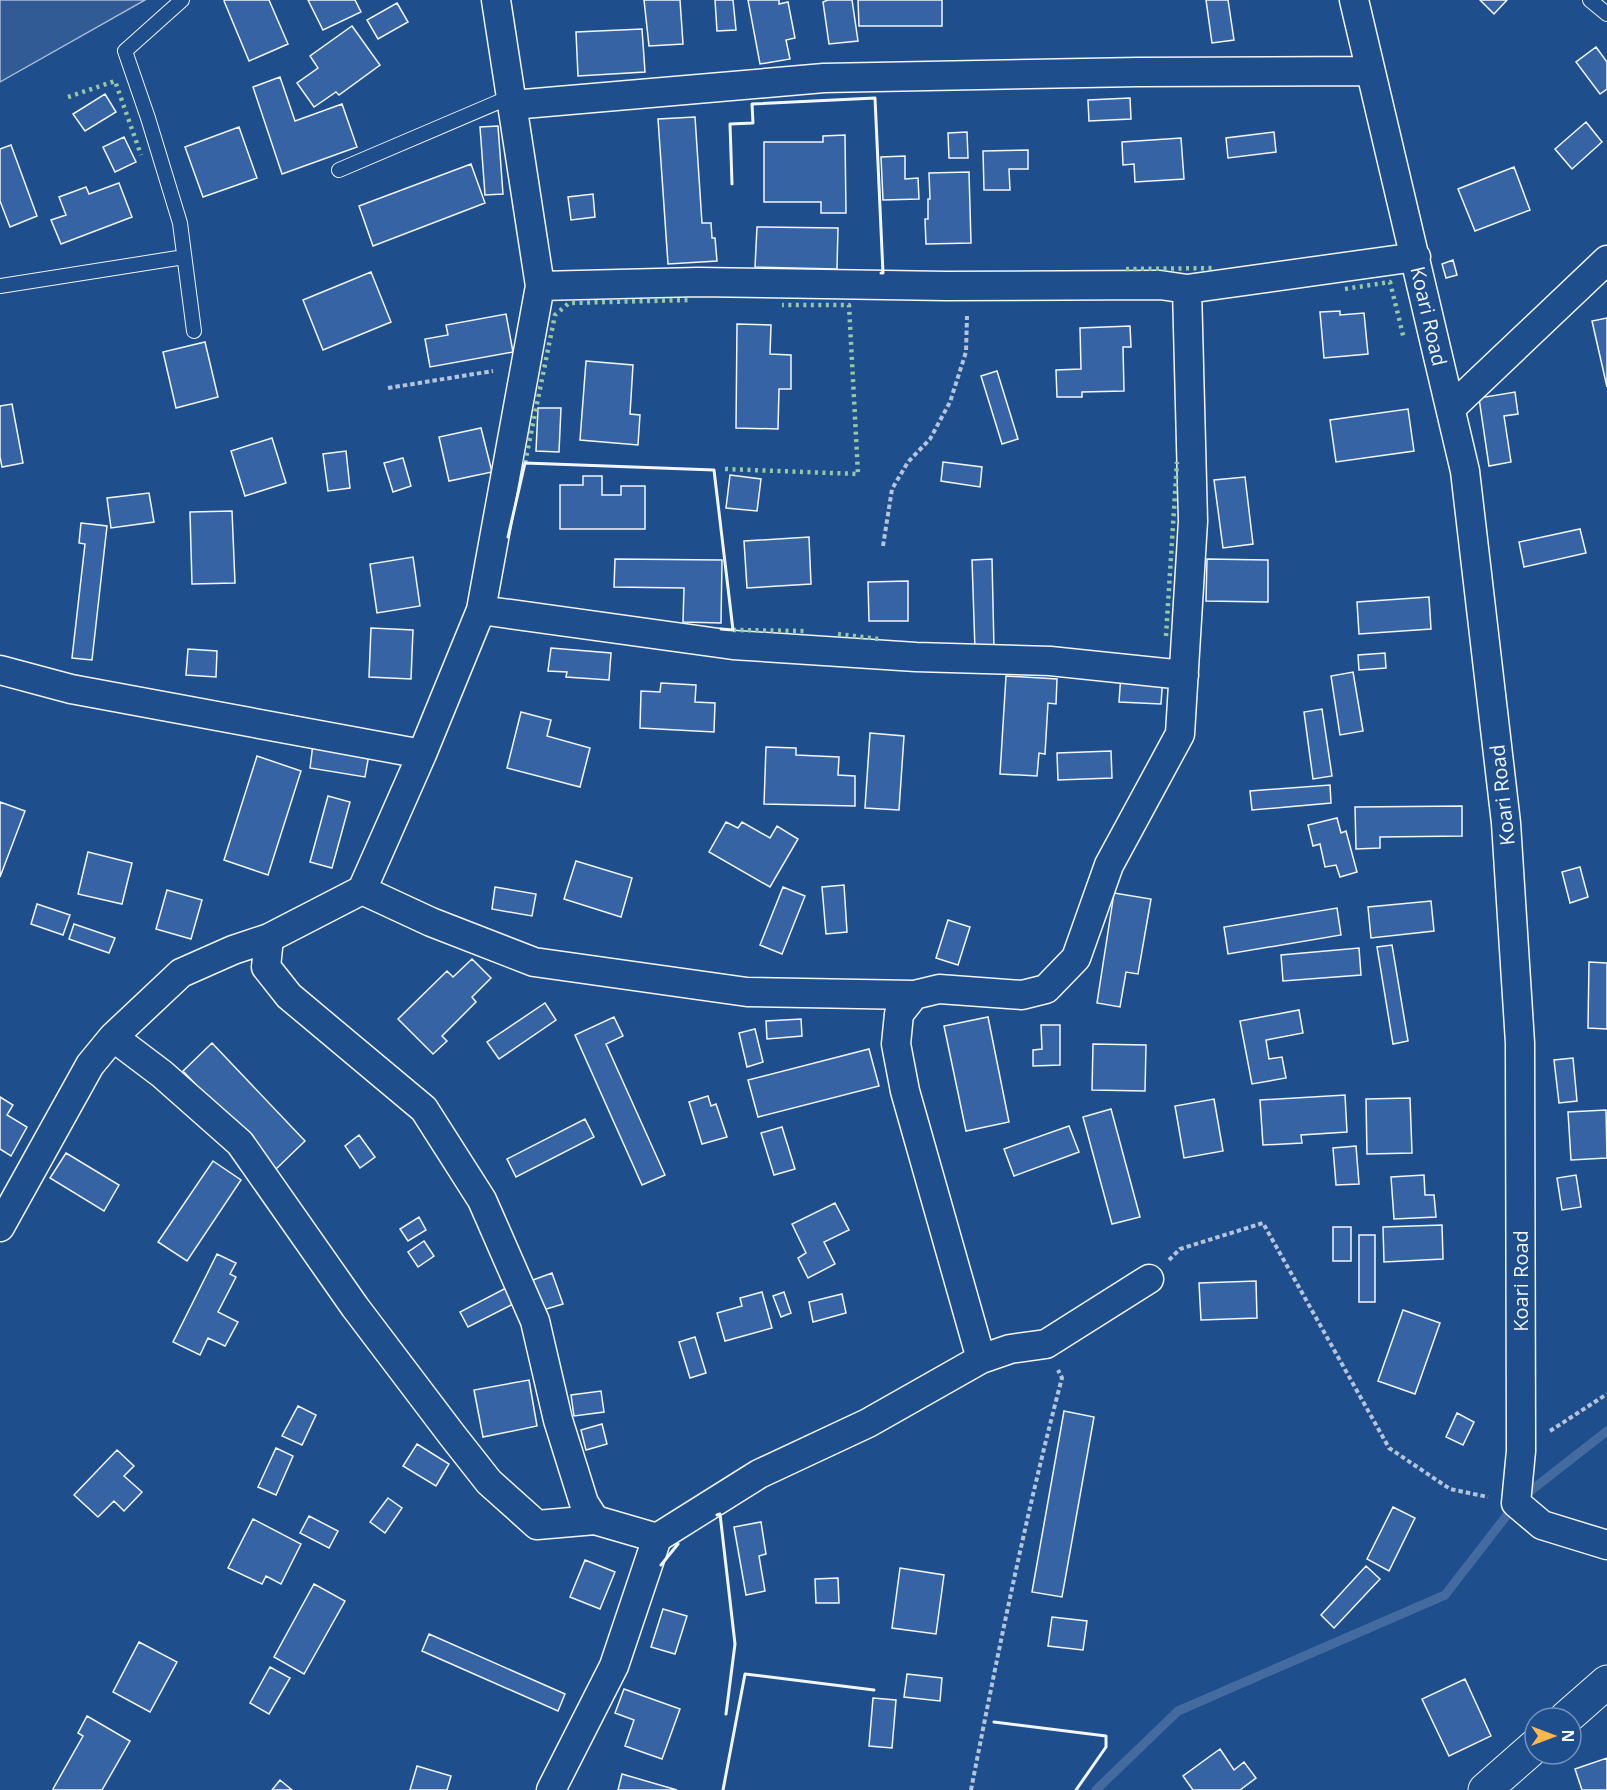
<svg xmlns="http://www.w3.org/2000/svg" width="1607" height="1790" viewBox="0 0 1607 1790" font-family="'Open Sans',sans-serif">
	<rect width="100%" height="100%" fill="#1f4e8c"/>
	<path fill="#305b95" stroke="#a8bbd7" stroke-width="1.5" d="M 0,0 L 145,0 L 0,82 Z"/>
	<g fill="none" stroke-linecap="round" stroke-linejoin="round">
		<path stroke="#446ba0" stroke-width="9" d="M 1524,1496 L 1607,1431
			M 1096,1790 L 1178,1711 L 1445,1595 L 1514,1506"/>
	</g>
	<path fill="#3563a3" stroke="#f2f6ff" stroke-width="1.5" d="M 225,0 L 269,0 L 288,44 L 249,61 L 224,1 Z
		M 308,0 L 355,0 L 361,12 L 323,30 Z
		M 644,0 L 680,0 L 683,44 L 649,46 Z
		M 715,0 L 733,0 L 736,30 L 717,31 Z
		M 748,0 L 779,0 L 779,4 L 788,2 L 795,38 L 786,40 L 790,59 L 760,64 Z
		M 828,0 L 852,0 L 858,41 L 829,44 L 823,2 Z
		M 858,0 L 942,0 L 942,26 L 859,26 Z
		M 1206,0 L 1228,0 L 1234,40 L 1212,43 Z
		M 1480,0 L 1507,0 L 1494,14 Z
		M 397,3 L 408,22 L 378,39 L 367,20 Z
		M 352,26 L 380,65 L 339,95 L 336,92 L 314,107 L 297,83 L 318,68 L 310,56 Z
		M 642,29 L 645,72 L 578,76 L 576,32 Z
		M 1596,47 L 1607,62 L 1607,89 L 1600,94 L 1576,62 Z
		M 280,77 L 295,121 L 342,104 L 357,147 L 282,174 L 253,87 Z
		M 105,94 L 116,112 L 85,131 L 73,114 Z
		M 1130,98 L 1131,119 L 1089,121 L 1088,100 Z
		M 695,117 L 702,223 L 711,223 L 712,238 L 715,238 L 717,261 L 668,264 L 658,119 Z
		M 1586,122 L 1602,142 L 1572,169 L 1555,149 Z
		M 498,126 L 503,194 L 485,195 L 480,127 Z
		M 239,127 L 257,178 L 203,197 L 185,147 Z
		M 967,132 L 968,158 L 949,158 L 948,133 Z
		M 1274,132 L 1276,152 L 1228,158 L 1226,138 Z
		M 845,135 L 846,213 L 821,213 L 821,202 L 764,202 L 764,142 L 823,142 L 823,136 Z
		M 124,137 L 136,162 L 115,172 L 103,147 Z
		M 1181,138 L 1184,179 L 1135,182 L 1134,164 L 1123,165 L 1122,142 Z
		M 11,145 L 37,216 L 10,227 L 0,201 L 0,149 Z
		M 1028,150 L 1028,169 L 1009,169 L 1010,190 L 984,190 L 983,151 Z
		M 905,156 L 905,179 L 918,178 L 919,199 L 883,200 L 881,157 Z
		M 471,164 L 485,203 L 373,246 L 359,206 Z
		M 1514,167 L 1530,210 L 1475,231 L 1458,189 Z
		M 969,172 L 971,243 L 926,244 L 925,219 L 928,219 L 928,199 L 930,199 L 929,173 Z
		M 119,183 L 132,217 L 61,244 L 51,220 L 66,215 L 59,197 L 86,187 L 89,194 Z
		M 593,194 L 595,217 L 571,220 L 568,197 Z
		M 757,227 L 838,228 L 837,269 L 755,267 Z
		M 1453,260 L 1457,275 L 1446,278 L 1442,264 Z
		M 371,272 L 391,322 L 323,350 L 303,300 Z
		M 1340,311 L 1340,315 L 1364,313 L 1368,354 L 1324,358 L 1320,312 Z
		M 506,314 L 513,352 L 430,367 L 425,339 L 448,335 L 446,325 Z
		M 1607,318 L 1607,387 L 1592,321 Z
		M 737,324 L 771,325 L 770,354 L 791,355 L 791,389 L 779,389 L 778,429 L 736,428 Z
		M 1130,326 L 1131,347 L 1123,347 L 1124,391 L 1082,392 L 1082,397 L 1057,397 L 1056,370 L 1081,369 L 1080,328 Z
		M 205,342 L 218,397 L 176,408 L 163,352 Z
		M 586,361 L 633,365 L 630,414 L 640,415 L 638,445 L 580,440 Z
		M 997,371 L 1018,439 L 1002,444 L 981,376 Z
		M 1515,392 L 1518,414 L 1504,416 L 1511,462 L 1489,466 L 1479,398 Z
		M 12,404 L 23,463 L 2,467 L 0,457 L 0,406 Z
		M 538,408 L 561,408 L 559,452 L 536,451 Z
		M 1408,409 L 1414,451 L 1336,462 L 1330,420 Z
		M 481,428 L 492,472 L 449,481 L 439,437 Z
		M 272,438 L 286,483 L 245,496 L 231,451 Z
		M 346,451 L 350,488 L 328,491 L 323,454 Z
		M 403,458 L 411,486 L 393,492 L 384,463 Z
		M 943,462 L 982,467 L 980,487 L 941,481 Z
		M 730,475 L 761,479 L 757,511 L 726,508 Z
		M 583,476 L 602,476 L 602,495 L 621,495 L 621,486 L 645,486 L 645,529 L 560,529 L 560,485 L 583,485 Z
		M 1245,477 L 1253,544 L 1223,548 L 1214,480 Z
		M 149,493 L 154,522 L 111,528 L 107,498 Z
		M 232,511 L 235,583 L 192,584 L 190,512 Z
		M 81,523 L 107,526 L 92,660 L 72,658 L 85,544 L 79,543 Z
		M 1580,529 L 1586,553 L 1524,567 L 1519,542 Z
		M 809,537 L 811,584 L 747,588 L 744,541 Z
		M 413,557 L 420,606 L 377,613 L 370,564 Z
		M 615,559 L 722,560 L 721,623 L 683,622 L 684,588 L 614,587 Z
		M 992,559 L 994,649 L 975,650 L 972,560 Z
		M 1207,559 L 1268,560 L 1268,602 L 1206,601 Z
		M 908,581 L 908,621 L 869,621 L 868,582 Z
		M 1429,597 L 1431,629 L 1359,634 L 1357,602 Z
		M 371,628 L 413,630 L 411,679 L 369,677 Z
		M 551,648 L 611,653 L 609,680 L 566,677 L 567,672 L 548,671 Z
		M 188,649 L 217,651 L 216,677 L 186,675 Z
		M 1385,653 L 1386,668 L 1359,670 L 1358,655 Z
		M 1353,672 L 1363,731 L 1340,735 L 1331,676 Z
		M 1121,674 L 1163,676 L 1161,704 L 1119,702 Z
		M 1006,676 L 1057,679 L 1056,704 L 1048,703 L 1045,754 L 1039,753 L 1037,776 L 1000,774 Z
		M 661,683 L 696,685 L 695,702 L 715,703 L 714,732 L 640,728 L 641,691 L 660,692 Z
		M 1322,709 L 1332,776 L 1313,779 L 1304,712 Z
		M 521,712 L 551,720 L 547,736 L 590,748 L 580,787 L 507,768 Z
		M 870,733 L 904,736 L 899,810 L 865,808 Z
		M 313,744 L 369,754 L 365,777 L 310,768 Z
		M 766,747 L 796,748 L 796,755 L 839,757 L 838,775 L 855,776 L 855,806 L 764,804 Z
		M 1111,751 L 1112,778 L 1058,780 L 1057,753 Z
		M 257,756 L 301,771 L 268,875 L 224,860 Z
		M 1330,785 L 1331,803 L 1252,810 L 1250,791 Z
		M 328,796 L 350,802 L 332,868 L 310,862 Z
		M 0,802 L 25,811 L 0,877 Z
		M 1462,806 L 1462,836 L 1380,837 L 1380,848 L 1356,849 L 1355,807 Z
		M 1337,818 L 1341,833 L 1346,831 L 1357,872 L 1340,877 L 1336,865 L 1325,867 L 1320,844 L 1313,846 L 1308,825 Z
		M 726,822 L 738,828 L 742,822 L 770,838 L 777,826 L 798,839 L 770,887 L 709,852 Z
		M 88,852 L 132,863 L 122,904 L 78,894 Z
		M 576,861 L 632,878 L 621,917 L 564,899 Z
		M 1580,867 L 1588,897 L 1570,903 L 1562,872 Z
		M 844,885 L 847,932 L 826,934 L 822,887 Z
		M 495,887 L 536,894 L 532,916 L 492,909 Z
		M 783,887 L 805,896 L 782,954 L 760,945 Z
		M 167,890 L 202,900 L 191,939 L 156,929 Z
		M 1114,893 L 1151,899 L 1138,974 L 1126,972 L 1120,1007 L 1097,1003 Z
		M 1431,901 L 1434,931 L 1371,938 L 1368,907 Z
		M 37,904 L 70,915 L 63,935 L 31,924 Z
		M 1337,908 L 1341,935 L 1228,954 L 1224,927 Z
		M 948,920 L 970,927 L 958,965 L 936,958 Z
		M 74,924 L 115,938 L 109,953 L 69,939 Z
		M 1392,945 L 1408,1041 L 1393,1044 L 1377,947 Z
		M 1359,948 L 1361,975 L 1283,981 L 1281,955 Z
		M 472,959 L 491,978 L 472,997 L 476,1002 L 442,1036 L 447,1041 L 433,1054 L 398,1019 L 447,971 L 453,977 Z
		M 1589,962 L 1607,963 L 1607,1029 L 1588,1028 Z
		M 545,1003 L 556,1020 L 499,1059 L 487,1042 Z
		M 1299,1010 L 1303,1033 L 1266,1040 L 1269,1059 L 1282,1057 L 1286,1078 L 1252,1084 L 1240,1021 Z
		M 614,1017 L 623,1036 L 606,1044 L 665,1175 L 642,1185 L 575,1035 Z
		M 988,1017 L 1009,1122 L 966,1131 L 944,1026 Z
		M 801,1019 L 802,1036 L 767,1039 L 766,1021 Z
		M 1041,1025 L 1060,1025 L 1060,1065 L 1033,1066 L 1033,1050 L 1042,1049 Z
		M 755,1029 L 763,1062 L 747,1067 L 739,1033 Z
		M 212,1043 L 305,1141 L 276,1169 L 183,1071 Z
		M 1093,1044 L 1146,1045 L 1145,1091 L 1092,1090 Z
		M 869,1049 L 879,1086 L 758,1117 L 748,1080 Z
		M 1573,1058 L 1577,1101 L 1559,1103 L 1554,1060 Z
		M 1345,1095 L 1347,1132 L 1301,1135 L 1302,1143 L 1263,1145 L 1260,1100 Z
		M 708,1096 L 711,1106 L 716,1104 L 727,1137 L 702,1144 L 689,1102 Z
		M 0,1097 L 13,1105 L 7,1115 L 27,1127 L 11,1156 L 0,1149 Z
		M 1410,1098 L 1412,1153 L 1367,1154 L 1366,1099 Z
		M 1214,1099 L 1223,1151 L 1184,1158 L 1175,1106 Z
		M 1111,1109 L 1140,1217 L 1112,1224 L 1083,1117 Z
		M 1606,1110 L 1607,1158 L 1571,1160 L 1568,1112 Z
		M 585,1119 L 594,1137 L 516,1177 L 507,1159 Z
		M 1069,1126 L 1079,1152 L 1014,1176 L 1004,1149 Z
		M 782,1127 L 795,1169 L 774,1175 L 761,1133 Z
		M 359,1135 L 375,1157 L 360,1168 L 345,1146 Z
		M 1356,1146 L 1359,1184 L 1336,1185 L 1333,1148 Z
		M 66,1153 L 119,1185 L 104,1211 L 50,1178 Z
		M 213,1161 L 241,1180 L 187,1261 L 158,1242 Z
		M 1424,1175 L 1425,1195 L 1434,1195 L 1436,1217 L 1394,1219 L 1391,1177 Z
		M 1576,1175 L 1581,1207 L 1562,1210 L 1557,1178 Z
		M 835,1203 L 849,1230 L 824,1242 L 835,1264 L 808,1278 L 798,1258 L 806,1253 L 792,1224 Z
		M 419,1217 L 426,1230 L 408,1241 L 400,1229 Z
		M 1442,1225 L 1443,1259 L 1384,1262 L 1383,1227 Z
		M 1333,1227 L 1351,1227 L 1351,1261 L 1333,1261 Z
		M 1359,1235 L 1375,1235 L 1375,1302 L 1359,1302 Z
		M 424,1241 L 434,1256 L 418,1267 L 408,1252 Z
		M 217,1254 L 236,1263 L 230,1274 L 236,1277 L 218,1312 L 238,1322 L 225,1346 L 208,1338 L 200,1355 L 173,1342 Z
		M 552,1273 L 563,1304 L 543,1310 L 533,1280 Z
		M 1256,1281 L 1257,1318 L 1201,1320 L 1199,1283 Z
		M 506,1288 L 515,1303 L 468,1327 L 460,1312 Z
		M 762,1292 L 772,1328 L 725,1341 L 717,1313 L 742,1306 L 740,1298 Z
		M 784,1292 L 791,1313 L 781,1317 L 773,1296 Z
		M 842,1294 L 846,1313 L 813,1322 L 809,1302 Z
		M 1403,1310 L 1440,1323 L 1415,1394 L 1378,1381 Z
		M 695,1337 L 706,1373 L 690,1378 L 679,1342 Z
		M 529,1380 L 537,1426 L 483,1437 L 474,1390 Z
		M 601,1391 L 604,1412 L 574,1416 L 571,1395 Z
		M 298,1406 L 316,1415 L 302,1445 L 282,1436 Z
		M 1064,1411 L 1094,1417 L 1062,1597 L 1032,1592 Z
		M 1457,1413 L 1474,1422 L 1463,1445 L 1446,1437 Z
		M 602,1424 L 607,1444 L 586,1450 L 581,1430 Z
		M 417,1444 L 449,1464 L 436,1486 L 403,1466 Z
		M 276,1448 L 293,1456 L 276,1495 L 258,1487 Z
		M 117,1450 L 134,1466 L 124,1476 L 142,1492 L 124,1511 L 114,1501 L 98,1517 L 74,1495 Z
		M 388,1498 L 402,1508 L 385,1533 L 370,1522 Z
		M 1393,1507 L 1415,1518 L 1389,1571 L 1367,1559 Z
		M 309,1516 L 338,1531 L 329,1548 L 300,1533 Z
		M 253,1519 L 301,1544 L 281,1584 L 266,1576 L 262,1584 L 228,1568 Z
		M 761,1522 L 766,1554 L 759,1556 L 765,1591 L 746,1595 L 734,1527 Z
		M 585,1560 L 615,1572 L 600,1609 L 570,1597 Z
		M 1366,1566 L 1380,1579 L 1334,1628 L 1321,1615 Z
		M 900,1568 L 944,1575 L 936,1634 L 892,1628 Z
		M 838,1578 L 839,1603 L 816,1603 L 815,1579 Z
		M 314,1584 L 345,1601 L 304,1674 L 274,1657 Z
		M 663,1609 L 687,1616 L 675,1654 L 651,1647 Z
		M 1052,1617 L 1087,1621 L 1083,1650 L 1048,1646 Z
		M 429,1634 L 565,1694 L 558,1711 L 422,1651 Z
		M 139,1642 L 177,1662 L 150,1712 L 113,1692 Z
		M 270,1667 L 290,1678 L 269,1714 L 250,1703 Z
		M 907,1674 L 942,1678 L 940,1701 L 904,1697 Z
		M 1465,1679 L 1491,1736 L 1449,1756 L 1422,1699 Z
		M 624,1689 L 680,1709 L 662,1759 L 625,1746 L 634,1720 L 615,1713 Z
		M 873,1698 L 896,1700 L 892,1748 L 869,1746 Z
		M 87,1716 L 130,1741 L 102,1790 L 54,1790 L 53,1789 L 83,1736 L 78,1733 Z
		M 1220,1749 L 1234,1770 L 1244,1762 L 1256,1778 L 1240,1790 L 1193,1790 L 1183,1776 Z
		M 1607,1758 L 1607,1790 L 1582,1790 L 1575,1769 Z
		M 417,1766 L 451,1776 L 447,1790 L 410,1790 Z
		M 622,1774 L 677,1790 L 618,1790 Z
		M 280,1780 L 292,1790 L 272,1790 Z"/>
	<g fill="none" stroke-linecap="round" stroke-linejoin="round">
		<defs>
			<path id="lane" d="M 182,0 L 125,51 L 148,118 L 180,223 L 194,331
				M 1590,0 L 1607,14
				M 339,170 L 510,97
				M 0,286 L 184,257"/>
			<path id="street" d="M 1354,0 L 1465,471 L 1506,823 L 1520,1043 L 1521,1451 L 1516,1503 L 1542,1525 L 1607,1545
				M 512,105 L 824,78 L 1138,72 L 1370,71
				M 540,286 L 698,282 L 946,286 L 1160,285 L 1187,289 L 1416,257
				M 1451,408 L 1607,260
				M 481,610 L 733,645 L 916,657 L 1050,661 L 1184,675
				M 0,670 L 71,689 L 422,754
				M 362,890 L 431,922 L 534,962 L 747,992 L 914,995
				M 269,938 L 266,967 L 289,996 L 424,1109 L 482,1200 L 535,1321 L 558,1420 L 584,1503 L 595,1520 L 657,1538
				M 113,1037 L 162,1074 L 240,1143 L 355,1307 L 452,1435 L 489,1482 L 537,1525 L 595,1520
				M 0,1227 L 90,1065 L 113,1037 L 181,973 L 233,950 L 269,938 L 362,890 L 422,754 L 481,610 L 540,286 L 496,0
				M 981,1359 L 1010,1349 L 1046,1344 L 1149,1279
				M 551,1790 L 614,1666 L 657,1538 L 759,1474 L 868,1423 L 981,1359 L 905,1091 L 896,1044 L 899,1014 L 914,995 L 939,989 L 1022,995 L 1046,989 L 1076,958 L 1109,865 L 1180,734 L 1193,521 L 1187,289"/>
			<path id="secondary" d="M 1566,1718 L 1607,1682
				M 1485,1790 L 1535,1746"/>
		</defs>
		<use href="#lane" stroke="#f2f6ff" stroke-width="16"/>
		<use href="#street" stroke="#f2f6ff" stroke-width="31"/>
		<use href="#secondary" stroke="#f2f6ff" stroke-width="35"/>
		<path stroke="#b3c4dc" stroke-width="4" stroke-dasharray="4.5 3" stroke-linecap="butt" d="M 388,388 L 493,371
			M 883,546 L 892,489 L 908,462 L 930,439 L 950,402 L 966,352 L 967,316
			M 1169,1260 L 1180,1249 L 1263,1223 L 1389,1448 L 1450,1489 L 1488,1497
			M 1550,1431 L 1607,1394
			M 971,1790 C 998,1652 1026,1514 1062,1378 L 1058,1370"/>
		<use href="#lane" stroke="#1f4e8c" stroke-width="14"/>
		<use href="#street" stroke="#1f4e8c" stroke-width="28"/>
		<use href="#secondary" stroke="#1f4e8c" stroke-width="33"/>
		<path stroke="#97c8a6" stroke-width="4.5" stroke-dasharray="3 4.5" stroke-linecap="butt" d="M 68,97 L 115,81 L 141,155
			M 1126,269 L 1216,268
			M 1345,289 L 1390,282 L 1404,339
			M 525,463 L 555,315 L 569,303 L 690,300
			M 725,469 L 858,474 L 849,305 L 782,305
			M 733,630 L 807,631
			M 838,634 L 879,639
			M 1166,636 L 1177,462"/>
		<path stroke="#f2f6ff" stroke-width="3" d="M 732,184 L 730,124 L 753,123 L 752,104 L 875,98 L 883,273 L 881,273
			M 508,537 L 525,463 L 714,470 L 733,630 L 721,629
			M 717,1515 L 720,1514 L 735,1644 L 726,1714
			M 661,1565 L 678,1544
			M 994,1722 L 1106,1736 L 1106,1747 L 1076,1790
			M 723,1790 L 745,1674 L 874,1690"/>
	</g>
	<g text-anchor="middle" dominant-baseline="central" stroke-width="4.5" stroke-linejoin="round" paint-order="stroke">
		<g font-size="20" fill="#f2f6ff" stroke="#1f4e8c">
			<text transform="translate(1429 316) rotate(77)">Koari Road</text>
			<text transform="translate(1502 795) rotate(-96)">Koari Road</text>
			<text transform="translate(1520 1281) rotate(-90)">Koari Road</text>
		</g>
	</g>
	<g transform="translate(1553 1736) rotate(90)"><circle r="28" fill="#1f4e8c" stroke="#7391ba" stroke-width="1.5"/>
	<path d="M0-4.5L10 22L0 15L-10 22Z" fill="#ffb74d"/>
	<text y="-9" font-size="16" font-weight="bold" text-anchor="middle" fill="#f2f6ff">N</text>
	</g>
</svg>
